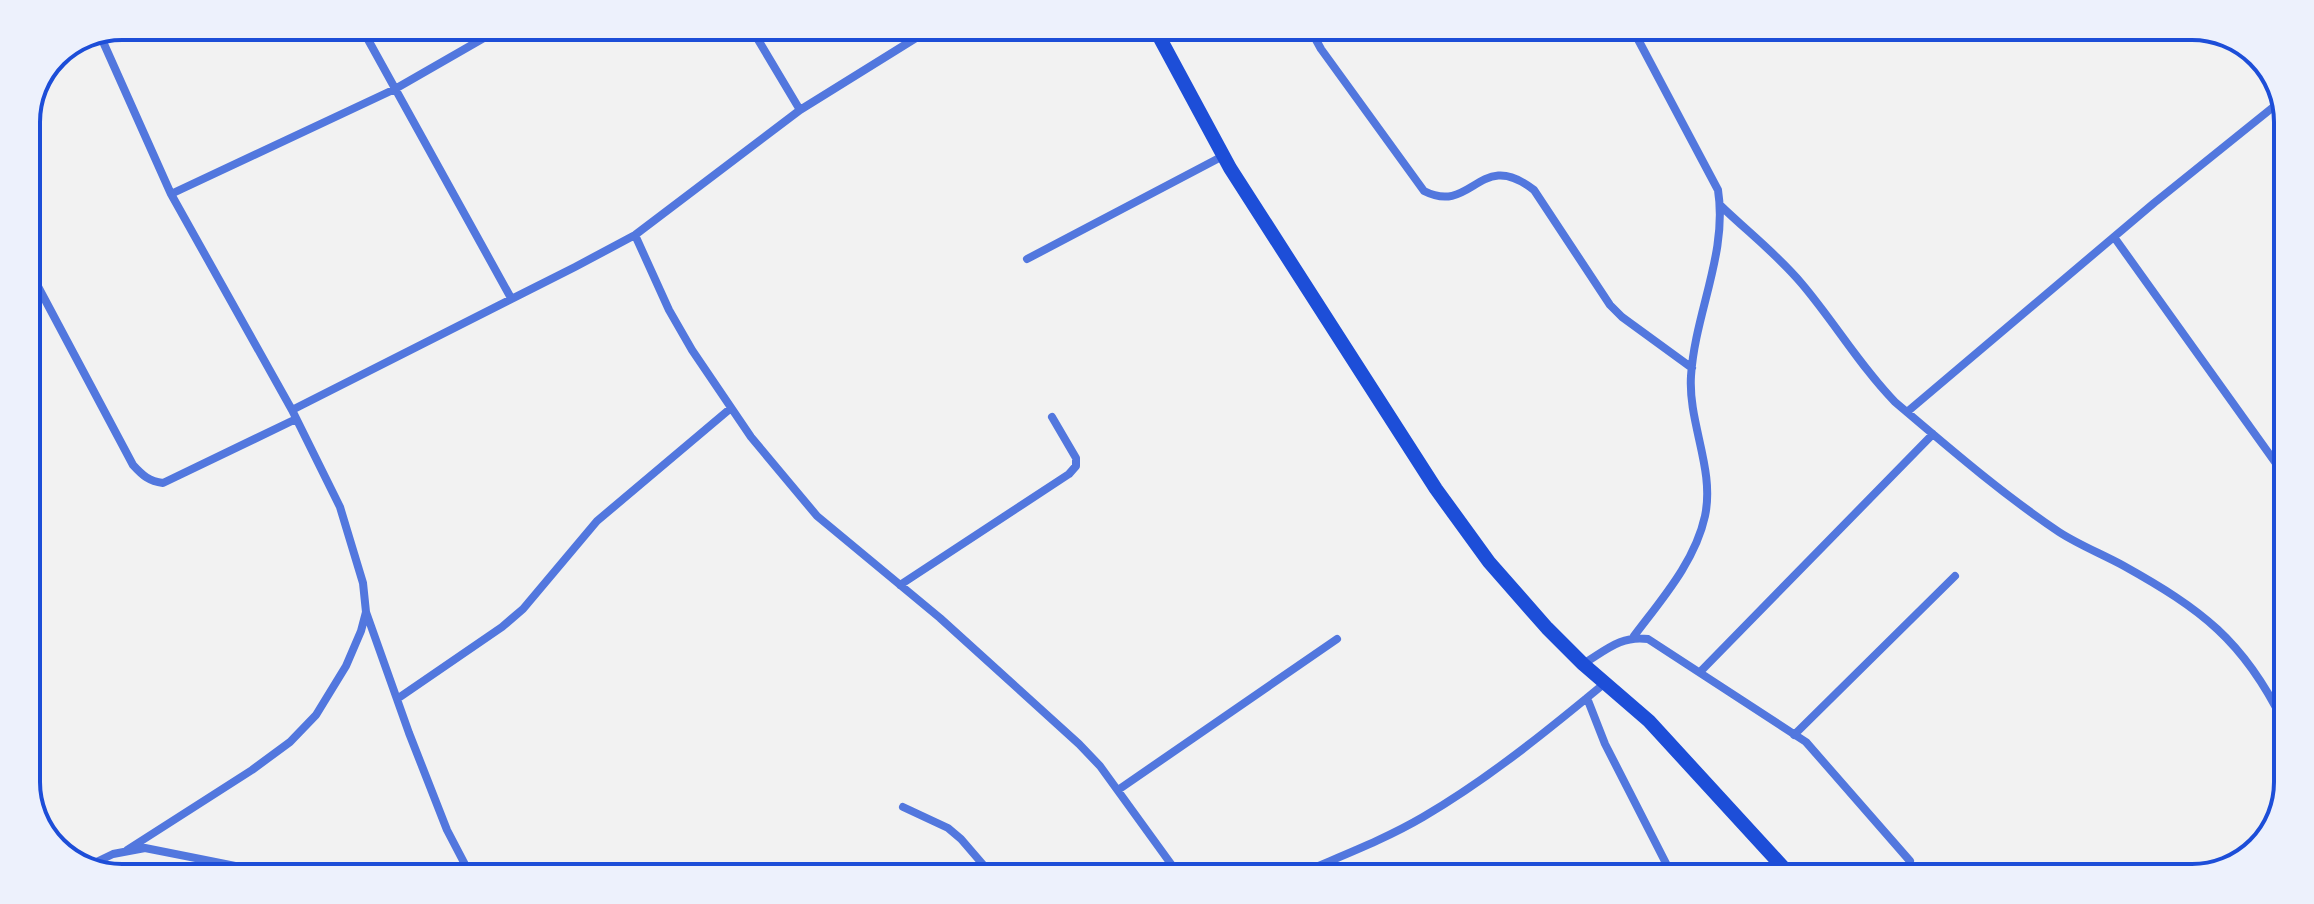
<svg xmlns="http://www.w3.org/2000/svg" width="2314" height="904" viewBox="0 0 2314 904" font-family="'PT Sans Narrow',sans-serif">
	<rect width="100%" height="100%" fill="#f2f2f2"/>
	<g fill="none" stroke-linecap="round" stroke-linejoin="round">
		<path stroke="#5277de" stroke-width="8" d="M 361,27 L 511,298
			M 751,28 L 800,110
			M 1310,29 L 1321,49 L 1424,191 C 1473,216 1479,147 1534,190 L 1610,305 L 1622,317 L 1692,368
			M 1633,30 L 1718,190 C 1728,253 1695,313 1691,376 C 1688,423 1715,469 1705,516 C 1695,562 1661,600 1634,636
			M 100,35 L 171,194 L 292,410 L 575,267 L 635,235 L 800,110 L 932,28
			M 171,194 L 395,89 L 503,27
			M 1721,206 C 1748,232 1779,256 1802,284 C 1835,323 1860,366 1895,402 C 1948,447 2001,493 2059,532 C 2079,545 2102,554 2124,566 C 2201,609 2243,640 2283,721
			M 635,235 L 669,310 L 692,350 L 751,437 L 817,516 L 940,618 L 1079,744 L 1100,766 L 1179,875
			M 2114,237 L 2285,476
			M 1027,259 L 1223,156
			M 26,264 L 133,465 C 143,476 149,481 163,483 L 296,419
			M 1907,412 L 2154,203 L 2282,100
			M 900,585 L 1069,474 L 1076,466 L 1076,458 L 1052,417
			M 366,612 L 409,733 L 447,830 L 470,874
			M 1583,664 C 1605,651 1621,635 1648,639 L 1806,742 L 1910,861
			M 1700,672 L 1933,434
			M 1587,698 L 1605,744 L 1673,877
			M 397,699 L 502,627 L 523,609 L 597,521 L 731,408
			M 1794,735 L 1955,576
			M 1118,790 L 1337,639
			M 903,807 L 948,828 L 961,839 L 992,875
			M 127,850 L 252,770 L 290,742 L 316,715 L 346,666 L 361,631 L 366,612 L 363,583 L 340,507 L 292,410
			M 84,868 L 113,854 L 145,848 L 271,873
			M 1295,876 C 1338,857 1382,841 1423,817 C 1488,779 1547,731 1605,683"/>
		<path stroke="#1d4ed8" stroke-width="14" d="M 1155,29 L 1230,168 L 1436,489 L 1489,562 L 1547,628 L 1583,664 L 1649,721 L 1792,877"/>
	</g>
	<path d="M0 0H2314V904H0ZM122 40H2192A82 82 0 0 1 2274 122V782A82 82 0 0 1 2192 864H122A82 82 0 0 1 40 782V122A82 82 0 0 1 122 40Z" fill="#edf1fc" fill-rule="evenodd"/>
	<path fill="none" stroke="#1d4ed8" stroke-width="4" d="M122 40H2192A82 82 0 0 1 2274 122V782A82 82 0 0 1 2192 864H122A82 82 0 0 1 40 782V122A82 82 0 0 1 122 40Z"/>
</svg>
